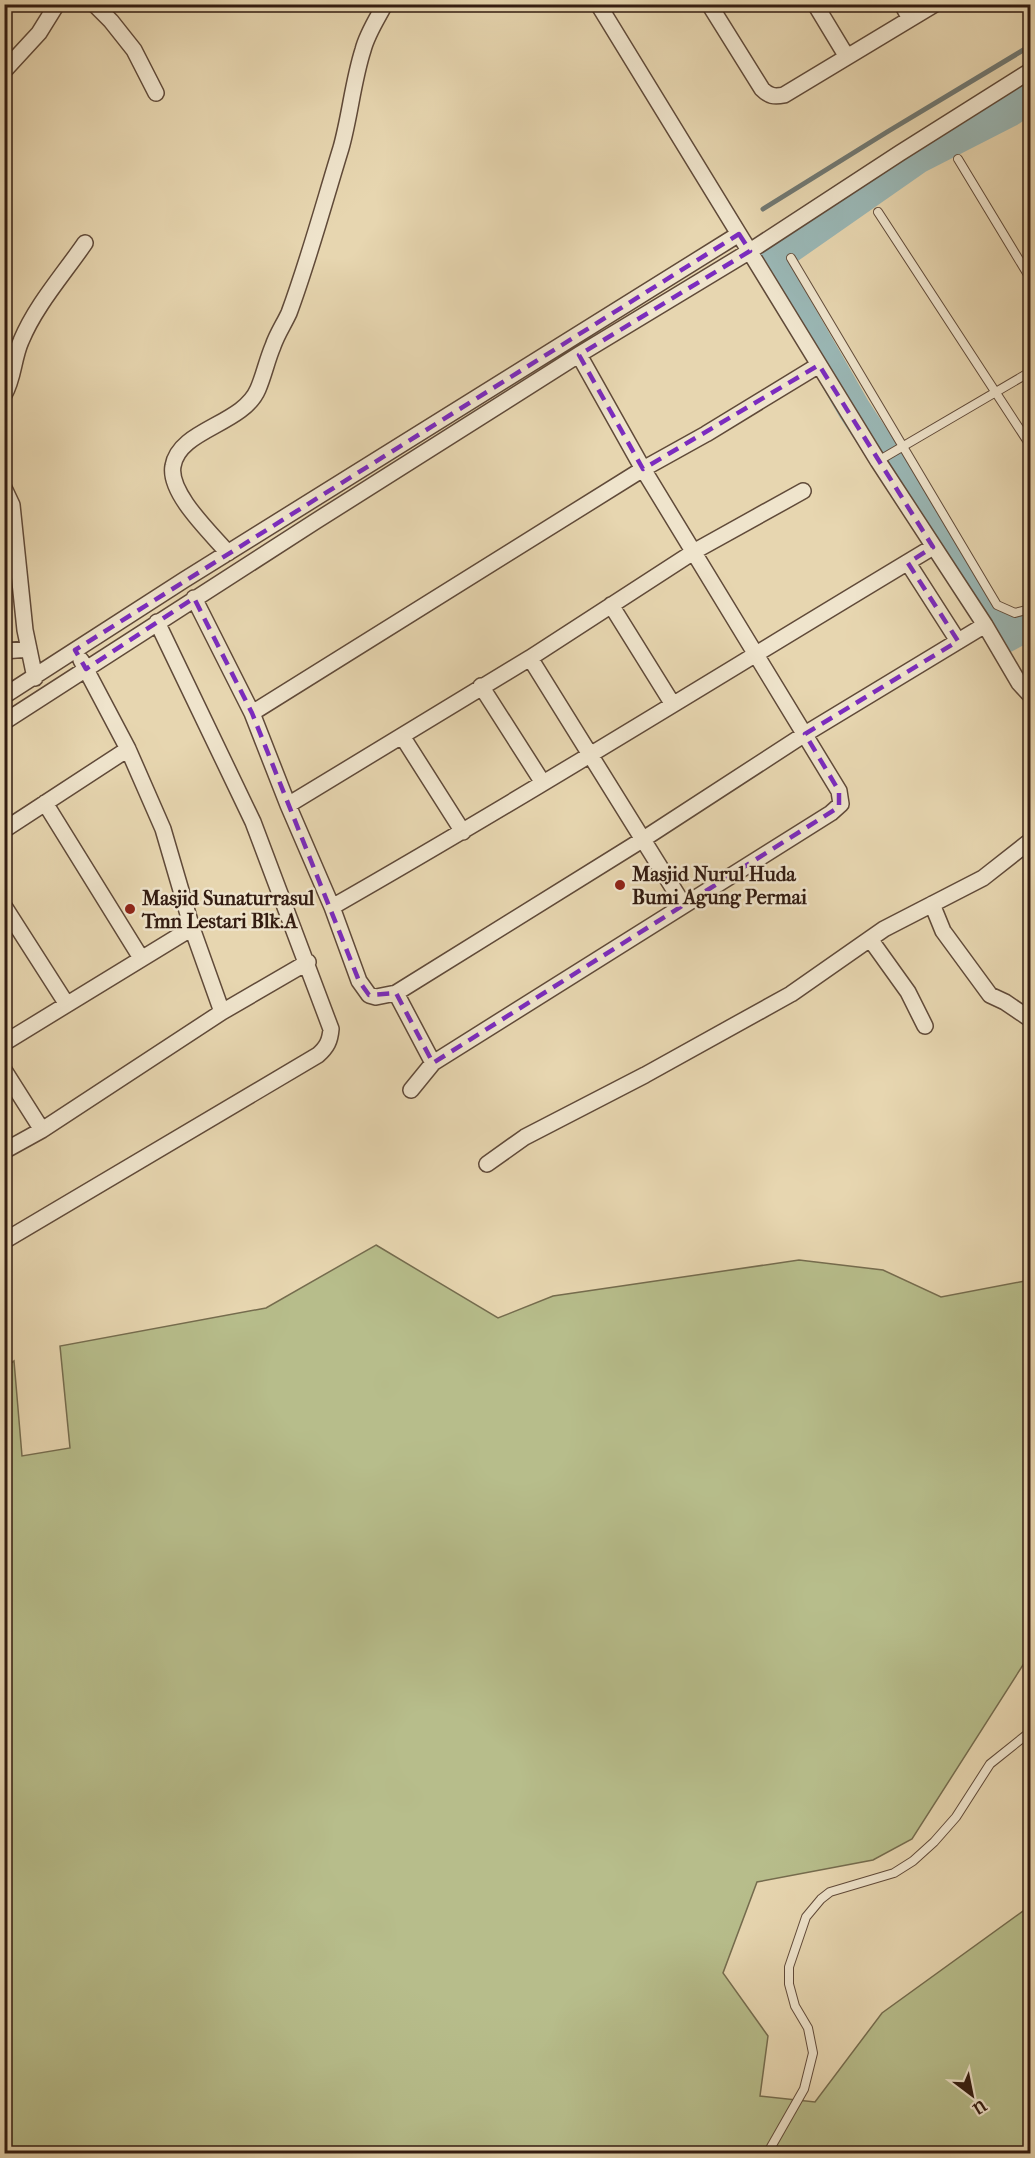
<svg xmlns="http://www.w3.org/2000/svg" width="1035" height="2158" viewBox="0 0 1035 2158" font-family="'IM FELL French Canon',serif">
	<rect width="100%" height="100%" fill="#e7d6b0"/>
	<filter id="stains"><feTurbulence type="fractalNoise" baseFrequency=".00333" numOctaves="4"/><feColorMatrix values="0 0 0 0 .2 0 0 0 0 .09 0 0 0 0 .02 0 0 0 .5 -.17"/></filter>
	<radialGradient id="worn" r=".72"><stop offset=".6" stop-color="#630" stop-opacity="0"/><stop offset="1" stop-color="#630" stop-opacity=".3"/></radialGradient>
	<path fill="#b7bd8b" stroke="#756c4e" stroke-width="1.5" d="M 376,1245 L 498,1318 L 553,1296 L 799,1260 L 883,1270 L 941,1297 L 1030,1280 L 1030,1654 L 912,1839 L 873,1860 L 757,1882 L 723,1973 L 768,2036 L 760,2096 L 815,2102 L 882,2013 L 1030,1906 L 1030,2153 L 5,2154 L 5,1368 L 14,1361 L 22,1456 L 70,1448 L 60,1346 L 266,1308 Z"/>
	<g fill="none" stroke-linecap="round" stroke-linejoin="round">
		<path stroke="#717973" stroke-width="5" d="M 763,209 L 887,132 L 1030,46"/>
		<path stroke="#9ab7b5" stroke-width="33" d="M 1030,96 L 1010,110 L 918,157 L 769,261 L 854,409 L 1004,637 L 1030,623"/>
		<defs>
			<path id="lane" d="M 958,159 L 1030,278
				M 878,212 L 1030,445
				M 791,258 L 997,605 L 1015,613 L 1030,609
				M 878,461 L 1030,372
				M 767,2154 L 804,2089 L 813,2053 L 808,2028 L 795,2006 L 789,1984 L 789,1967 L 806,1917 L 821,1899 L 830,1892 L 894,1873 L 913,1861 L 934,1842 L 956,1817 L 990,1764 L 1030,1732"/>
			<path id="street" d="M 94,4 L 111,21 L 134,50 L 156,93
				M 598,4 L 878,461 L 985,625 L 1019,683 L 1030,695
				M 709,4 L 762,89 C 769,96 774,97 784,95 L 935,4
				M 815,4 L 847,57
				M 902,4 L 910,19
				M 4,71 L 39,33 L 57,4
				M 4,395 C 14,378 13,359 21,341 C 36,305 63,275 85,243
				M 4,488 L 12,505 L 25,630 L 35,678
				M 228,553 C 211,533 168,493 173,466 C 179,429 243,425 258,389 C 264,375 267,360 273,346 C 277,334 284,324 289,313 C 309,259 324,203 341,148 C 350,116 353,81 363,50 C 367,34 377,19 385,4
				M 908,563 L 958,641
				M 194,598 L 252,713 L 288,805 L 332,907 L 359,981 L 369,995 L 376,997 L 396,993 L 642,840 L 805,734 L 985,625
				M 611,605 L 672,703
				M 4,651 L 29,649
				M 530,658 L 683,904
				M 81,660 L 128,749 L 163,829 L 192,928 L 222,1012
				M 481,686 L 543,783
				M 4,696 L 184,580 L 739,234
				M 252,713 L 643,469 L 706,434 L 819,365
				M 4,722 L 316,521 L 580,354 L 750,251 L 900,153 L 1030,71
				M 402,736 L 463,832
				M 45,803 L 141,958
				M 288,805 L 530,658 L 695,551 L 803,491
				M 4,830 L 128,749
				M 932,904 L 943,931 L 990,995 L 1005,1002 L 1030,1019
				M 4,906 L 66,1003
				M 332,907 C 535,791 733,667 933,547
				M 870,939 L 908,992 L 925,1026
				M 396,993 L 433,1063
				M 4,1043 L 192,928
				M 4,1070 L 42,1130
				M 411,1090 L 433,1063 L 831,813 L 841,804 L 839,791 L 643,469 L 579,355
				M 4,1151 L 42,1130 L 222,1012 L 308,962
				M 487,1164 L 525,1137 L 645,1075 L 791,994 L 884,929 L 983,878 L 1030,841
				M 4,1241 L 318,1055 C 327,1047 330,1041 331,1029 L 253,822 L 157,622"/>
		</defs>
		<use href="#lane" stroke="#604a39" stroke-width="10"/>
		<use href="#street" stroke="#604a39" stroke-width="18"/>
		<use href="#lane" stroke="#efe4cc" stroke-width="8"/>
		<use href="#street" stroke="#efe4cc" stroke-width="15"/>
	</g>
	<path fill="none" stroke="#7b2cbf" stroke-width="4.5" stroke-dasharray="12 8" stroke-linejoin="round" d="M 739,234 L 750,251 L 579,355 L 643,469 L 819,365 L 933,547 L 908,563 L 958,641 L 805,734 L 839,791 L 839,807 L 433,1063 L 396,993 L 369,995 L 359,981 L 252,713 L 194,598 L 86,669 L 75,650 Z"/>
	<g fill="#8f2418" stroke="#efe4cc" stroke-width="2">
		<circle cx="620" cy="885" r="6"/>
		<circle cx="130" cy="909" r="6"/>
	</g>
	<g text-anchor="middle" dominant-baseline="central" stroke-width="5" stroke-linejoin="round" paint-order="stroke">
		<g font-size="20" font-weight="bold" fill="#331c11" stroke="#efe4cc" text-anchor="start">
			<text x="632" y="874">Masjid Nurul Huda<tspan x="632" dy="23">Bumi Agung Permai</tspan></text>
			<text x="142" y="898">Masjid Sunaturrasul<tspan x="142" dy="23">Tmn Lestari Blk.A</tspan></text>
		</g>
	</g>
	<rect width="1035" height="2158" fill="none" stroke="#e7d6b0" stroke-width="24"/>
	<rect x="6" y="6" width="1023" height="2146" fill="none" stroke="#331c11" stroke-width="3"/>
	<rect x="12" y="12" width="1011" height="2134" fill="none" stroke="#331c11" stroke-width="1.5"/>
	<g transform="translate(972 2095) rotate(148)" stroke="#efe4cc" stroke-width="4.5" paint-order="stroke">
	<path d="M0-4.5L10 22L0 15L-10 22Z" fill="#331c11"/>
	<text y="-9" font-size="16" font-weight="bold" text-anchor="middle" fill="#331c11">U</text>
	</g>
	<rect width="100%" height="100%" filter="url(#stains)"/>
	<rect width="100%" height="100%" fill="url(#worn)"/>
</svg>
